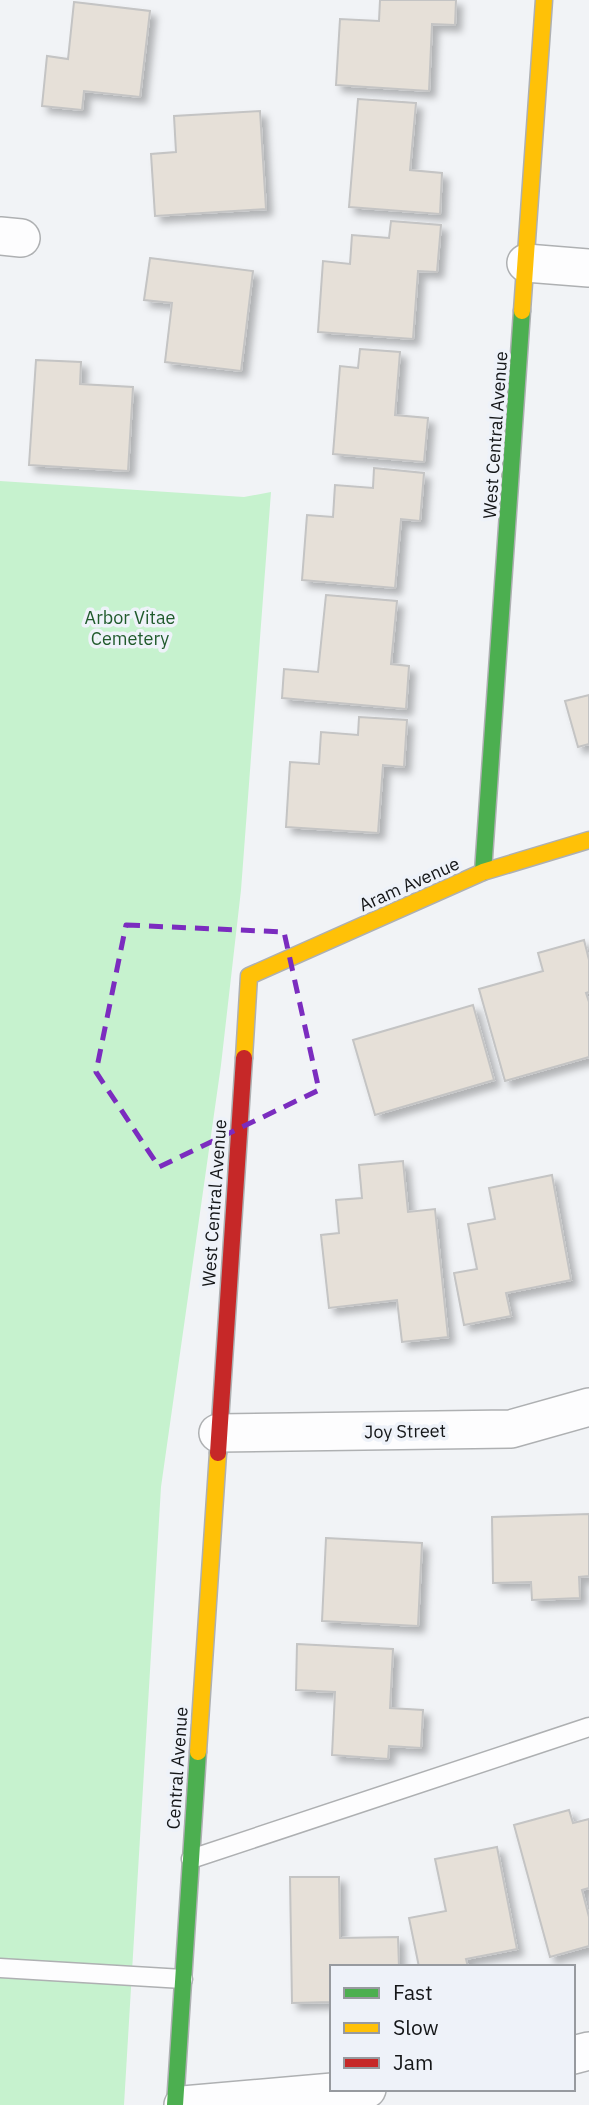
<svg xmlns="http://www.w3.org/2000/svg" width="589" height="2105" viewBox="0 0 589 2105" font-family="'IBM Plex Sans',sans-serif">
	<defs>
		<filter id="shadow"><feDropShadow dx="6" dy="6" stdDeviation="3.5" flood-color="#0004"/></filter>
	</defs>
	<rect width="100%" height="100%" fill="#f1f3f6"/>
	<path fill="#c6f2ce" d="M 0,481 L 244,497 L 271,492 L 241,890 L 221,1065 L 161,1487 L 124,2105 L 0,2105 Z"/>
	<path fill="#e6e0d8" stroke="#c4c4c4" stroke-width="2" filter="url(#shadow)" d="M 380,0 L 456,0 L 455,25 L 432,24 L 429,91 L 336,85 L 340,19 L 379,21 Z
		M 74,2 L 150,11 L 140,97 L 84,91 L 82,110 L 42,106 L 47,56 L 68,59 Z
		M 358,99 L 416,103 L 410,170 L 442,173 L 440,214 L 349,207 Z
		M 260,111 L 266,209 L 155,216 L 151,154 L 176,152 L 174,116 Z
		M 391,221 L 441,225 L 437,272 L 418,271 L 413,339 L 318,332 L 323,261 L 350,264 L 352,235 L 389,238 Z
		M 150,258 L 253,271 L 241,371 L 165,362 L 172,303 L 144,300 Z
		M 360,349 L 400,352 L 395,415 L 428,418 L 424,462 L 333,454 L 340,366 L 358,368 Z
		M 36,360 L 81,362 L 80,384 L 133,387 L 128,471 L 29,465 Z
		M 374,468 L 424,473 L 420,521 L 401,519 L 395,588 L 302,580 L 307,515 L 333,517 L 335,485 L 373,488 Z
		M 326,595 L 397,601 L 391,664 L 409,666 L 406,709 L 282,698 L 284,669 L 318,672 Z
		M 589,695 L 589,744 L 578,747 L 565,701 Z
		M 359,717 L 407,720 L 404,767 L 383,765 L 378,833 L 286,827 L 290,762 L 319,764 L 321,732 L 358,735 Z
		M 584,940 L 589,960 L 589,992 L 586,993 L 589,1002 L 589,1057 L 505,1081 L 479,989 L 543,971 L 538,953 Z
		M 473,1005 L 494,1080 L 375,1115 L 353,1040 Z
		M 403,1161 L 408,1212 L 435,1209 L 448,1337 L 402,1342 L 397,1300 L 329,1308 L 321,1235 L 339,1233 L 336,1200 L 362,1198 L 359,1165 Z
		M 552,1175 L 571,1280 L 506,1293 L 511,1316 L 464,1325 L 454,1273 L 477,1269 L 468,1224 L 495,1219 L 489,1188 Z
		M 589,1514 L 589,1576 L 579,1577 L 580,1598 L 532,1600 L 531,1582 L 493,1583 L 492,1517 Z
		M 326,1538 L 422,1543 L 418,1626 L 322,1621 Z
		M 297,1644 L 393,1649 L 390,1708 L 423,1710 L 421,1748 L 389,1746 L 388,1759 L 332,1755 L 335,1692 L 296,1690 Z
		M 569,1810 L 573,1823 L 589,1819 L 589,1888 L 582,1890 L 589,1917 L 589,1946 L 550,1957 L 514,1825 Z
		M 497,1847 L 517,1949 L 466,1959 L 468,1967 L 419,1967 L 409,1918 L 446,1911 L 435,1859 Z
		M 290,1877 L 339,1877 L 340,1938 L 398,1937 L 399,1967 L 332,1967 L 332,2002 L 292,2003 Z"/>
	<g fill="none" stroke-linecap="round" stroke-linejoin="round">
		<defs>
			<path id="lane" d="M 191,1859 L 589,1727
				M 0,1968 L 183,1979"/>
			<path id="street" d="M 0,236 L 21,238
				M 526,263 L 589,268
				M 218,1433 L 511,1429 L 589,1407
				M 573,2055 L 589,2051
				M 183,2105 L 367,2089"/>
			<path id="fast" d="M 483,872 L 522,311
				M 175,2105 L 198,1752"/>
			<path id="slow" d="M 522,311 L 544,0
				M 244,1058 L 249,976 L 483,872 L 589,840
				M 198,1752 L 218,1453"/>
			<path id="jam" d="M 218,1453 L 244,1058"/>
		</defs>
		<use href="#lane" stroke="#aeb0b2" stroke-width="21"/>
		<use href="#street" stroke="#aeb0b2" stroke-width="40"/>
		<use href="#fast" stroke="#aeb0b2" stroke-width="19"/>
		<use href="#slow" stroke="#aeb0b2" stroke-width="19"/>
		<use href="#jam" stroke="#aeb0b2" stroke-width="19"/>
		<use href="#lane" stroke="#fdfdfe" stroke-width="18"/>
		<use href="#street" stroke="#fdfdfe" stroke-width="37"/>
		<use href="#fast" stroke="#4caf50" stroke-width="16"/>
		<use href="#slow" stroke="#ffc107" stroke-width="16"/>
		<use href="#jam" stroke="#c62828" stroke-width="16"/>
	</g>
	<path fill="none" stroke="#7b2cbf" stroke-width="5" stroke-dasharray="14 9" stroke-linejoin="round" d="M 126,925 L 284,932 L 319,1090 L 159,1167 L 96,1072 Z"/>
	<g text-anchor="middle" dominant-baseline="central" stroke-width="7" stroke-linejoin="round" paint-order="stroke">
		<g font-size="18" fill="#141618" stroke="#eef2f9">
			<text transform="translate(495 435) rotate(-86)">West Central Avenue</text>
			<text transform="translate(409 884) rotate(-24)">Aram Avenue</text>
			<text transform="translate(214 1203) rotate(-86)">West Central Avenue</text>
			<text transform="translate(405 1431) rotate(-1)">Joy Street</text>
			<text transform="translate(177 1768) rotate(-86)">Central Avenue</text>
		</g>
		<g font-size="18" fill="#205a2c" stroke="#eef2f9">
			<text x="130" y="617">Arbor Vitae<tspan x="130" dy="21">Cemetery</tspan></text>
		</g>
	</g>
	<rect x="330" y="1965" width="245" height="126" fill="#eef2f9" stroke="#979a9f" stroke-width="2"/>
	<rect x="344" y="1988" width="35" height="10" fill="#4caf50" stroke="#979a9f" stroke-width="2"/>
	<text x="393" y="2000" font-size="21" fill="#141618">Fast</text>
	<rect x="344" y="2023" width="35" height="10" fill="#ffc107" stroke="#979a9f" stroke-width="2"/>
	<text x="393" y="2035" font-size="21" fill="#141618">Slow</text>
	<rect x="344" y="2058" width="35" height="10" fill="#c62828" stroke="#979a9f" stroke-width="2"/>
	<text x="393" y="2070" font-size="21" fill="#141618">Jam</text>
</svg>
